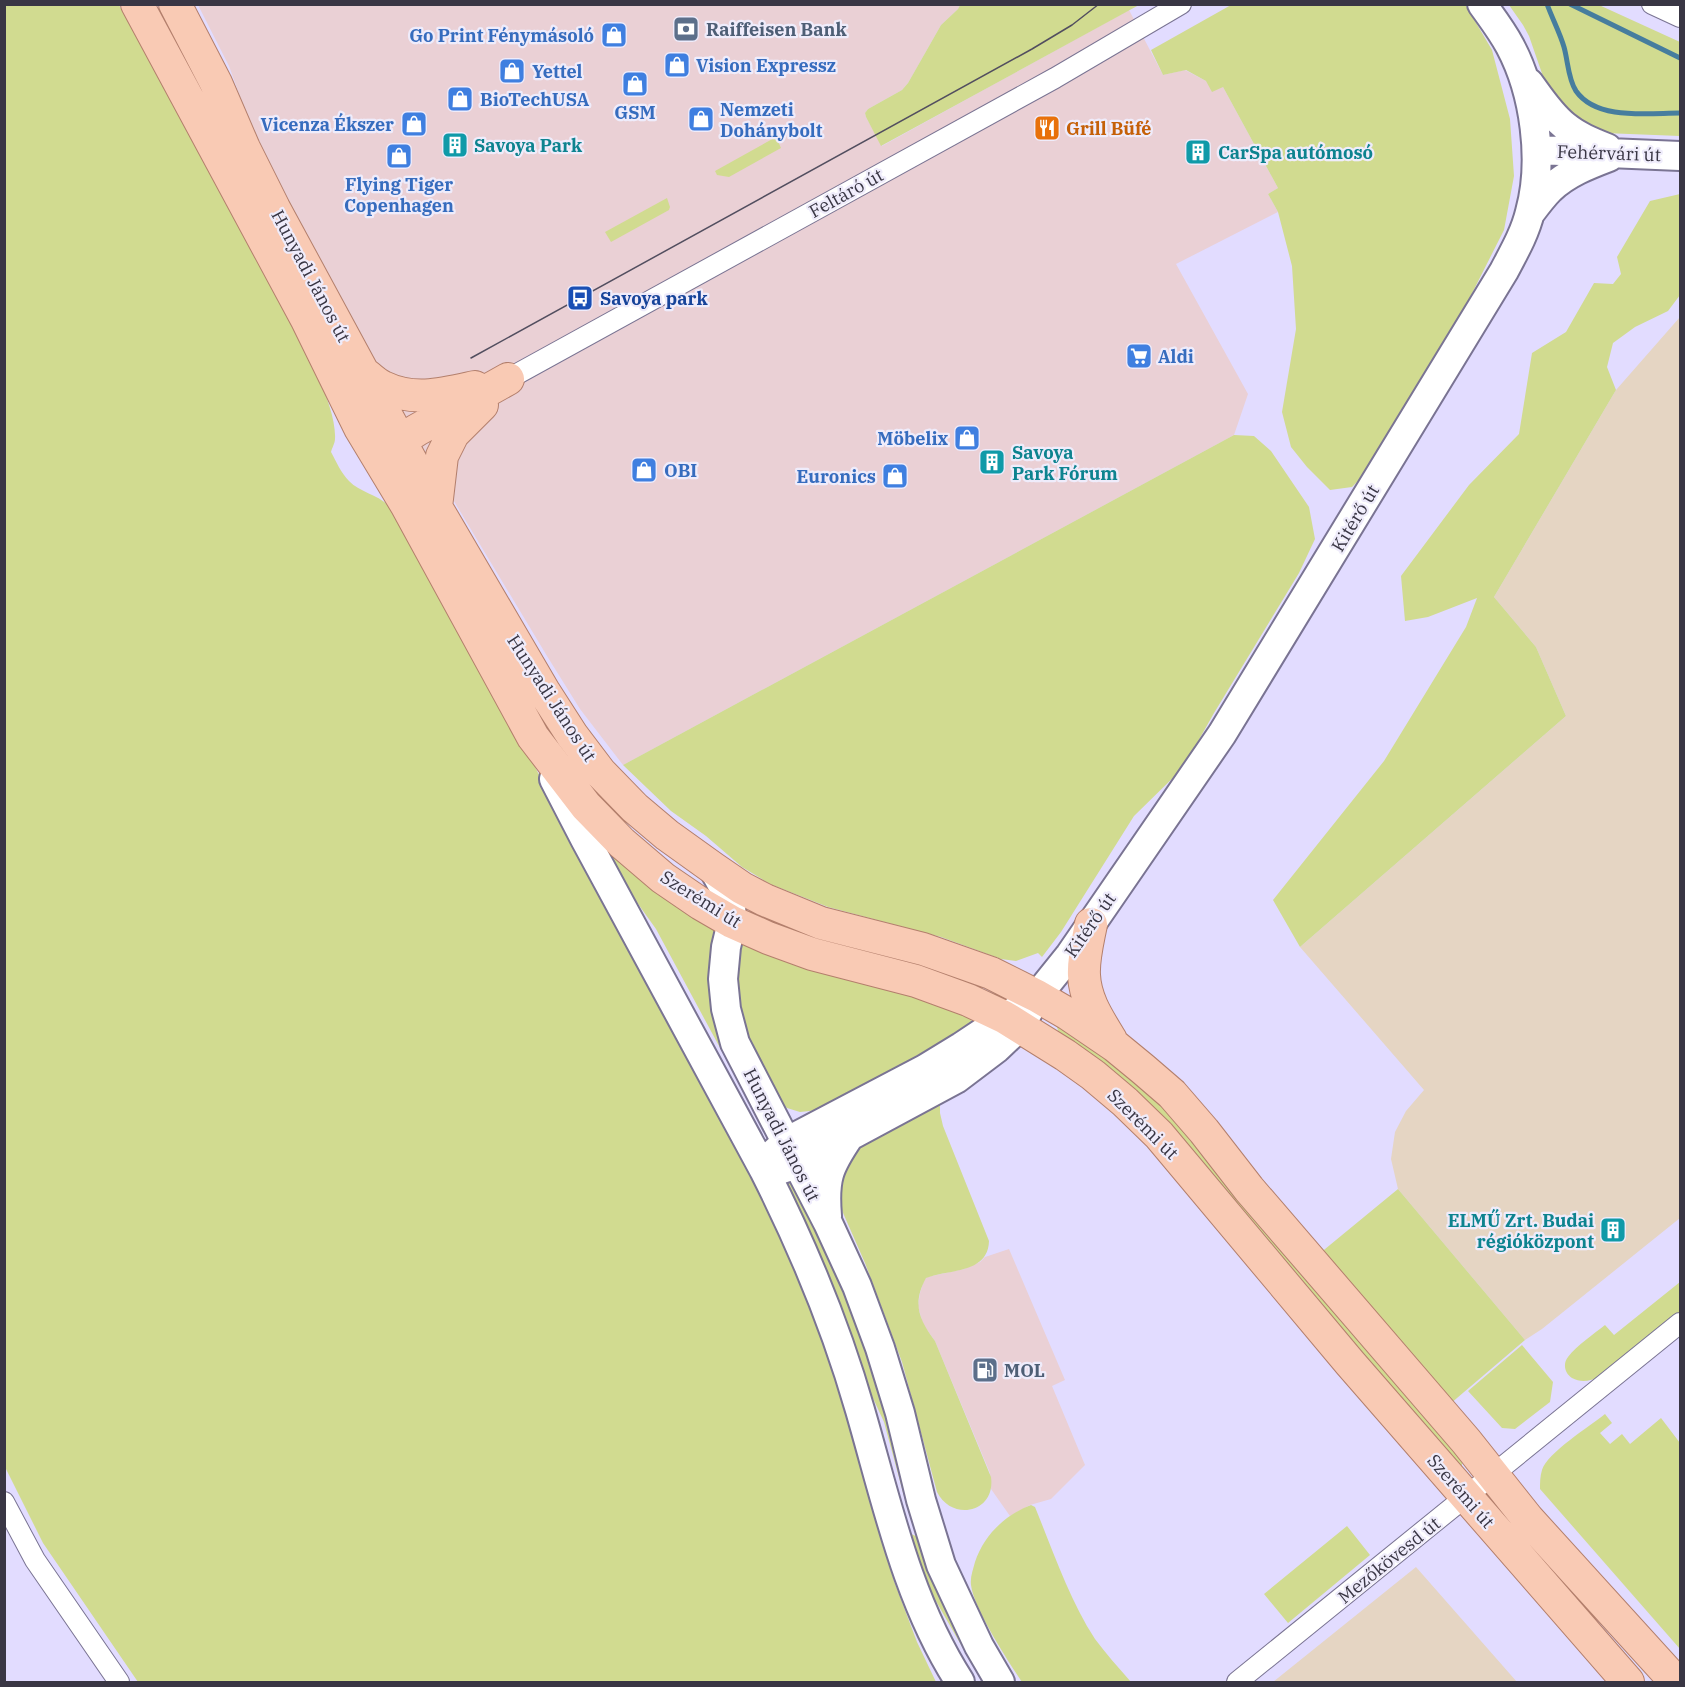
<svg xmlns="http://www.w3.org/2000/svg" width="1685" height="1687" viewBox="0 0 1685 1687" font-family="'IBM Plex Serif',serif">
	<rect width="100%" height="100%" fill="#e2dcff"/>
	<path fill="#ead0d5" d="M 198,5 L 960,5 L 958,9 L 941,25 L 908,83 L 902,90 L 868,109 L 865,113 L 866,117 L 882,146 L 1129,10 L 1163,75 L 1185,70 L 1206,81 L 1223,87 L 1278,188 L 1268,194 L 1278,212 L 1176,264 L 1248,394 L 1234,435 L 623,765 L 580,709 L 547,656 L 368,358 L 265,166 L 229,66 Z
		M 1009,1249 L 1065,1380 L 1052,1386 L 1085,1465 L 1051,1499 L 1030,1505 L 1010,1516 L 991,1489 L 990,1473 L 935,1341 L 923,1324 L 918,1306 L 920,1293 L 924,1280 L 927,1277 L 964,1269 L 980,1262 L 985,1257 Z"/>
	<path fill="#e5d5c3" d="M 1680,317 L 1680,1218 L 1542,1329 L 1525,1340 L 1398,1189 L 1391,1159 L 1395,1132 L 1406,1111 L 1424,1090 L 1300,947 L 1566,716 L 1536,647 L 1494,597 L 1616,390 Z
		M 1416,1567 L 1517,1682 L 1273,1682 Z"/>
	<path fill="#d1db90" d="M 1258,4 L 1465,4 L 1492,50 L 1510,119 L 1514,176 L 1504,230 L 1452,333 L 1371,468 L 1352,487 L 1330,490 L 1307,467 L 1291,447 L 1282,412 L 1296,329 L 1292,266 L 1278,212 L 1268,194 L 1278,188 L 1223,87 L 1212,92 L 1206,81 L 1186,70 L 1163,75 L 1151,50 L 1231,5 L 1252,5 L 1253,6 Z
		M 5,5 L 119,5 L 143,46 L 289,317 C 304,347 337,406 335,439 C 335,443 332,448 331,452 C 336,461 341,473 349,481 C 359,492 377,494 389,506 L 520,737 L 622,939 L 647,975 L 737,1144 L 803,1282 L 853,1425 L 866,1487 L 894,1581 L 917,1642 L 936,1682 L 138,1682 L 43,1543 L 5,1467 Z
		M 960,5 L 960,4 L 1139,5 L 881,146 L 866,117 L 865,113 L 868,109 L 902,90 L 908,83 L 941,25 L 958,9 Z
		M 1509,5 L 1599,5 L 1680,42 L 1680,136 L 1604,133 L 1580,126 L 1546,85 L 1529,36 L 1523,25 Z
		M 776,137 L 781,148 L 729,177 L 717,175 L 715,171 Z
		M 1680,194 L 1680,295 L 1668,311 L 1635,327 L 1613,343 L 1607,367 L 1616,390 L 1494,597 L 1536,647 L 1566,716 L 1300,947 L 1273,900 L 1384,761 L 1466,627 L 1477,598 L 1428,617 L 1405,621 L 1401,576 L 1469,485 L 1519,434 L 1532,353 L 1566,332 L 1594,283 L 1613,284 L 1621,274 L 1617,257 L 1650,201 Z
		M 667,198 L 670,207 L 669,210 L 611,242 L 605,232 Z
		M 1234,435 L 1254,436 L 1271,451 L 1309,507 L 1315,539 L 1299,573 L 1214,713 L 1183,768 L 1134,816 L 1061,932 L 1042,957 L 1038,953 L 1016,961 L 1001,959 L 941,937 L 828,907 L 770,884 L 742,867 L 706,836 L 671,811 L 623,765 Z
		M 597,835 L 718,926 L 768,1137 L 656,929 L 621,880 Z
		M 741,939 L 971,1015 C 974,1026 964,1031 955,1038 L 819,1110 L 800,1112 L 787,1108 L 782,1104 L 747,1041 L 736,987 Z
		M 1055,1022 L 1135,1079 L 1169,1114 L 1458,1454 L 1462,1462 L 1462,1468 L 1066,1040 L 1059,1033 Z
		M 940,1098 L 940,1113 L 943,1126 L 989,1241 C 988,1274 949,1269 926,1278 C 912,1304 919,1319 935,1341 L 991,1477 C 996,1513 952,1522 937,1492 L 902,1362 L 865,1263 L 840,1206 L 840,1159 L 844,1153 Z
		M 788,1171 L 821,1236 L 860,1336 L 887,1423 L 911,1514 L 908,1511 L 884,1422 L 866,1383 L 787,1188 Z
		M 1398,1189 L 1525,1340 L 1450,1404 L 1319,1254 Z
		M 1680,1282 L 1680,1313 L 1600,1377 C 1590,1381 1581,1383 1572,1378 C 1564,1373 1563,1363 1568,1357 C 1577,1345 1594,1334 1605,1325 L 1614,1335 Z
		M 1522,1345 L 1553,1382 L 1550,1402 L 1515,1429 L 1502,1428 L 1468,1391 Z
		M 1605,1414 L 1612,1423 L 1600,1433 L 1610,1444 L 1622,1434 L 1630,1444 L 1661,1418 L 1680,1443 L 1680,1649 L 1540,1489 C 1540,1483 1540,1476 1542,1470 C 1547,1453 1590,1426 1605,1414 Z
		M 1031,1505 L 1035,1507 C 1053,1551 1069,1599 1095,1639 C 1106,1654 1119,1668 1131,1682 L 1022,1682 C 1008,1661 974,1609 971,1585 C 970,1577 973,1570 975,1562 C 984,1535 1005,1515 1031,1505 Z
		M 1347,1526 L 1370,1555 L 1288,1623 L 1264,1594 Z
		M 909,1533 L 920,1538 L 987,1682 L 982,1682 L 980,1678 L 933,1596 L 919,1566 Z"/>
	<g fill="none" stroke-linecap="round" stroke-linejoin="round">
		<path stroke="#467d9e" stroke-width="5" d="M 1547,4 C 1552,18 1560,33 1564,47 C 1568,61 1568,79 1576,91 C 1597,121 1649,113 1680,113
			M 1570,4 L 1680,58"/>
		<defs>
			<path id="street" d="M 1652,4 L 1680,17
				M 508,379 L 1055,78 L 1181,4
				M 4,1502 L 35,1560 L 119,1682
				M 1237,1682 L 1680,1323"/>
			<path id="secondary" d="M 1529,83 C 1540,98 1550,114 1565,126 C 1577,136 1592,142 1607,148
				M 1537,150 L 1680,156
				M 1531,212 C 1537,204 1543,196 1550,189 C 1567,173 1588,165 1609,157
				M 554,779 L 585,839 L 764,1170 C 803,1247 836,1326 860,1410 C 887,1503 907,1600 960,1682
				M 713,868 L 725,890 L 731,906 L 732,922 L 726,947 L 723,979 L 726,1009 L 735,1043 L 828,1223 L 857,1286 L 880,1348 L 900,1413 L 921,1500 L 941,1565 L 979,1646 L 1000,1682
				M 772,1155 L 786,1142 L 925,1069 L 961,1047 L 1021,1007
				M 764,1170 L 779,1170 L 798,1164 L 956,1079 L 997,1048 L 1020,1026 L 1037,996 L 1070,955 L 1222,734 L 1504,271 C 1514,252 1525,233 1530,212 C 1544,161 1535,93 1510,46 C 1502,31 1492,18 1482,4
				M 827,1216 C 824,1179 828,1168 849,1137"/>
			<path id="primary" d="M 137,4 L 307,320 L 360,428 L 407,506 L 533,737 L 586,806 L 622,843 L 663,878 L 701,904 L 732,922 L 768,938 L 812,954 L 916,981 L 968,1000 L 1004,1017 L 1065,1055 L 1093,1075 L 1125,1102 L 1159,1135 L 1350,1363 L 1628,1682
				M 175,4 L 216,83 L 244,148 L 274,208 L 436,507 L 545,693 L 572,735 L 600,772 L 635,808 L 667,835 L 713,868 L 742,888 L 765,900 L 821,923 L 923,949 L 991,973 L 1037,996 L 1068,1014 L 1115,1046 L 1143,1069 L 1172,1094 L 1204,1131 L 1249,1189 L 1466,1441 L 1528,1519 L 1676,1682
				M 364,373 C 370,378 376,384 383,387 C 414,402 443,394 475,387
				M 390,459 L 391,453 L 400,441 L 417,430 L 508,379
				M 436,507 L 442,456 L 453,434 L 482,405
				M 1091,924 C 1088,940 1083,959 1084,975 C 1085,1000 1099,1020 1111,1040"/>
		</defs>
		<use href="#street" stroke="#7a7493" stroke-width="22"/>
		<use href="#secondary" stroke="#7a7493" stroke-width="32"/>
		<use href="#primary" stroke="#b37f6c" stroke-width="34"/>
		<use href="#street" stroke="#fff" stroke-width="20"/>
		<use href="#secondary" stroke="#fff" stroke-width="28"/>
		<use href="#primary" stroke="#f9cab4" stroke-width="32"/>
		<path stroke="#524e5f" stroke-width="1.5" d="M 471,358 L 1032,49 L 1072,25 L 1099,4"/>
	</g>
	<defs>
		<symbol id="bank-square" viewBox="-11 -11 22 22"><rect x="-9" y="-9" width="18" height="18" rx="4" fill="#5c6f8a" stroke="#efecfb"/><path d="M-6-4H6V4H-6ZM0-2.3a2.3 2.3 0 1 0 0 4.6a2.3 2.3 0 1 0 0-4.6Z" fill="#fff"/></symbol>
		<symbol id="shop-square" viewBox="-11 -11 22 22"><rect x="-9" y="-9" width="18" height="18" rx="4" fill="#3f7fe0" stroke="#efecfb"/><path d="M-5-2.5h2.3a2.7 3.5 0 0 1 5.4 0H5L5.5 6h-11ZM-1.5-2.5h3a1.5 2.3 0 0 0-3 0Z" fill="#fff"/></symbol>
		<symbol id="restaurant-square" viewBox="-11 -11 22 22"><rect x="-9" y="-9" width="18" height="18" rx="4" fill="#e8710a" stroke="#efecfb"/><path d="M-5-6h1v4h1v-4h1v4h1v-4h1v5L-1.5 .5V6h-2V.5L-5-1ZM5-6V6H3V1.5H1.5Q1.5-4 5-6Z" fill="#fff"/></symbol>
		<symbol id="building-square" viewBox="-11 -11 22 22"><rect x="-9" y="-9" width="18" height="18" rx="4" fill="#0f9aa8" stroke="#efecfb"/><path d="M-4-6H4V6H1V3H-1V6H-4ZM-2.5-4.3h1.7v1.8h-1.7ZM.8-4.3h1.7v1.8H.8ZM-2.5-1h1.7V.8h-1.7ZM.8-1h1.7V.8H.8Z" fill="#fff"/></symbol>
		<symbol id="bus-square" viewBox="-11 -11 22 22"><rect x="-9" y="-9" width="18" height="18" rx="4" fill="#1a4fb4" stroke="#efecfb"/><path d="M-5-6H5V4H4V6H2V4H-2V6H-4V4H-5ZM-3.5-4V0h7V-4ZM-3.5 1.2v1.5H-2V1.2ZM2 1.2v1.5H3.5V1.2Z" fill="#fff"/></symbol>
		<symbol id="supermarket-square" viewBox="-11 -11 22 22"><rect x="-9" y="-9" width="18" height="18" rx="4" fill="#3f7fe0" stroke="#efecfb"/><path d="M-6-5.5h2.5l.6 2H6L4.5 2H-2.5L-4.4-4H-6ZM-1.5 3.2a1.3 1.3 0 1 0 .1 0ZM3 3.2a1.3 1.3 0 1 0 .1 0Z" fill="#fff"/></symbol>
		<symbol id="fuel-square" viewBox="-11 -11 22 22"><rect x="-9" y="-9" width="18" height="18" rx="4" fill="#5c6f8a" stroke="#efecfb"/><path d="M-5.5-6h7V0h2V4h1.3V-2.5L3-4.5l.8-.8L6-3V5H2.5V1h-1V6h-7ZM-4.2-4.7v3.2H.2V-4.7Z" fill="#fff"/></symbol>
	</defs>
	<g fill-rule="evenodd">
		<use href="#bank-square" x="671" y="14" width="30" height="30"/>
		<use href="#shop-square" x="599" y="20" width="30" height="30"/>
		<use href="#shop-square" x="662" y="50" width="30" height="30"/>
		<use href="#shop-square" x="497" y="56" width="30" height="30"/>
		<use href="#shop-square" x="620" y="69" width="30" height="30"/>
		<use href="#shop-square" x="445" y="84" width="30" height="30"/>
		<use href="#shop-square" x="686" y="104" width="30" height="30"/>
		<use href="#shop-square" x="399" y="109" width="30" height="30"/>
		<use href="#restaurant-square" x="1032" y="113" width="30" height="30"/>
		<use href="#building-square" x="440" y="130" width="30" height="30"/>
		<use href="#building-square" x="1183" y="137" width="30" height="30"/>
		<use href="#shop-square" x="384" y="141" width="30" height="30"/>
		<use href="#bus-square" x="565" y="283" width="30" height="30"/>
		<use href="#supermarket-square" x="1124" y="341" width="30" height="30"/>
		<use href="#shop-square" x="952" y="423" width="30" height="30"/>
		<use href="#building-square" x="977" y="447" width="30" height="30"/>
		<use href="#shop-square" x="629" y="455" width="30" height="30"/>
		<use href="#shop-square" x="880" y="461" width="30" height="30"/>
		<use href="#building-square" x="1598" y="1215" width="30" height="30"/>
		<use href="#fuel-square" x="970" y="1355" width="30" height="30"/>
	</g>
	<g text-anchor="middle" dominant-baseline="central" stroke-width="4.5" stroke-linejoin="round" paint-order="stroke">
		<g font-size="18" font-weight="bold" fill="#4e5e75" stroke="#efecfb" text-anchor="start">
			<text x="706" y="29">Raiffeisen Bank</text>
			<text x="1004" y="1370">MOL</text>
		</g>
		<g font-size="18" font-weight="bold" fill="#366cbe" stroke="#efecfb" text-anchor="start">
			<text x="594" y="35" text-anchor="end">Go Print Fénymásoló</text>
			<text x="696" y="65">Vision Expressz</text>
			<text x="532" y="71">Yettel</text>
			<text x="480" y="99">BioTechUSA</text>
			<text x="720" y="109">Nemzeti<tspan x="720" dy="21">Dohánybolt</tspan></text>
			<text x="635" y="112" text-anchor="middle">GSM</text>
			<text x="394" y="124" text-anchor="end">Vicenza Ékszer</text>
			<text x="399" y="184" text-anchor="middle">Flying Tiger<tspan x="399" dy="21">Copenhagen</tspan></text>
			<text x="1158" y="356">Aldi</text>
			<text x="948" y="438" text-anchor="end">Möbelix</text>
			<text x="664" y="470">OBI</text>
			<text x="876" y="476" text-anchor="end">Euronics</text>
		</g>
		<g font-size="18" font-weight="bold" fill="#c56008" stroke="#efecfb" text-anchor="start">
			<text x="1066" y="128">Grill Büfé</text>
		</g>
		<g font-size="18" font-weight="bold" fill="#0d838f" stroke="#efecfb" text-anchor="start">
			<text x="474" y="145">Savoya Park</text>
			<text x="1218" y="152">CarSpa autómosó</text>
			<text x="1012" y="452">Savoya<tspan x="1012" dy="21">Park Fórum</tspan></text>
			<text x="1594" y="1220" text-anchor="end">ELMŰ Zrt. Budai<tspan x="1594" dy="21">régióközpont</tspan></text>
		</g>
		<g font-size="18" fill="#393644" stroke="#efecfb">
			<text transform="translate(1609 153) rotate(2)">Fehérvári út</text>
			<text transform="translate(846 193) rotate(-29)">Feltáró út</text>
			<text transform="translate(311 276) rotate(62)">Hunyadi János út</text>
			<text transform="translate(1355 518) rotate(-59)">Kitérő út</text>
			<text transform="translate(552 698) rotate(57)">Hunyadi János út</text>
			<text transform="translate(701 899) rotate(32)">Szerémi út</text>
			<text transform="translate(1090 925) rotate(-55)">Kitérő út</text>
			<text transform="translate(1143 1124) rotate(45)">Szerémi út</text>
			<text transform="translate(782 1135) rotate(63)">Hunyadi János út</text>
			<text transform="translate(1461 1491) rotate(49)">Szerémi út</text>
			<text transform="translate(1389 1560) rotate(-39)">Mezőkövesd út</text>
		</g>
		<g font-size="18" font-weight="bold" fill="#164399" stroke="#efecfb" text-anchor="start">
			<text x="600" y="298">Savoya park</text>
		</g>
	</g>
	<rect width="1685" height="1687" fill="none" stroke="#393644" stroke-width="12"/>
</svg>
